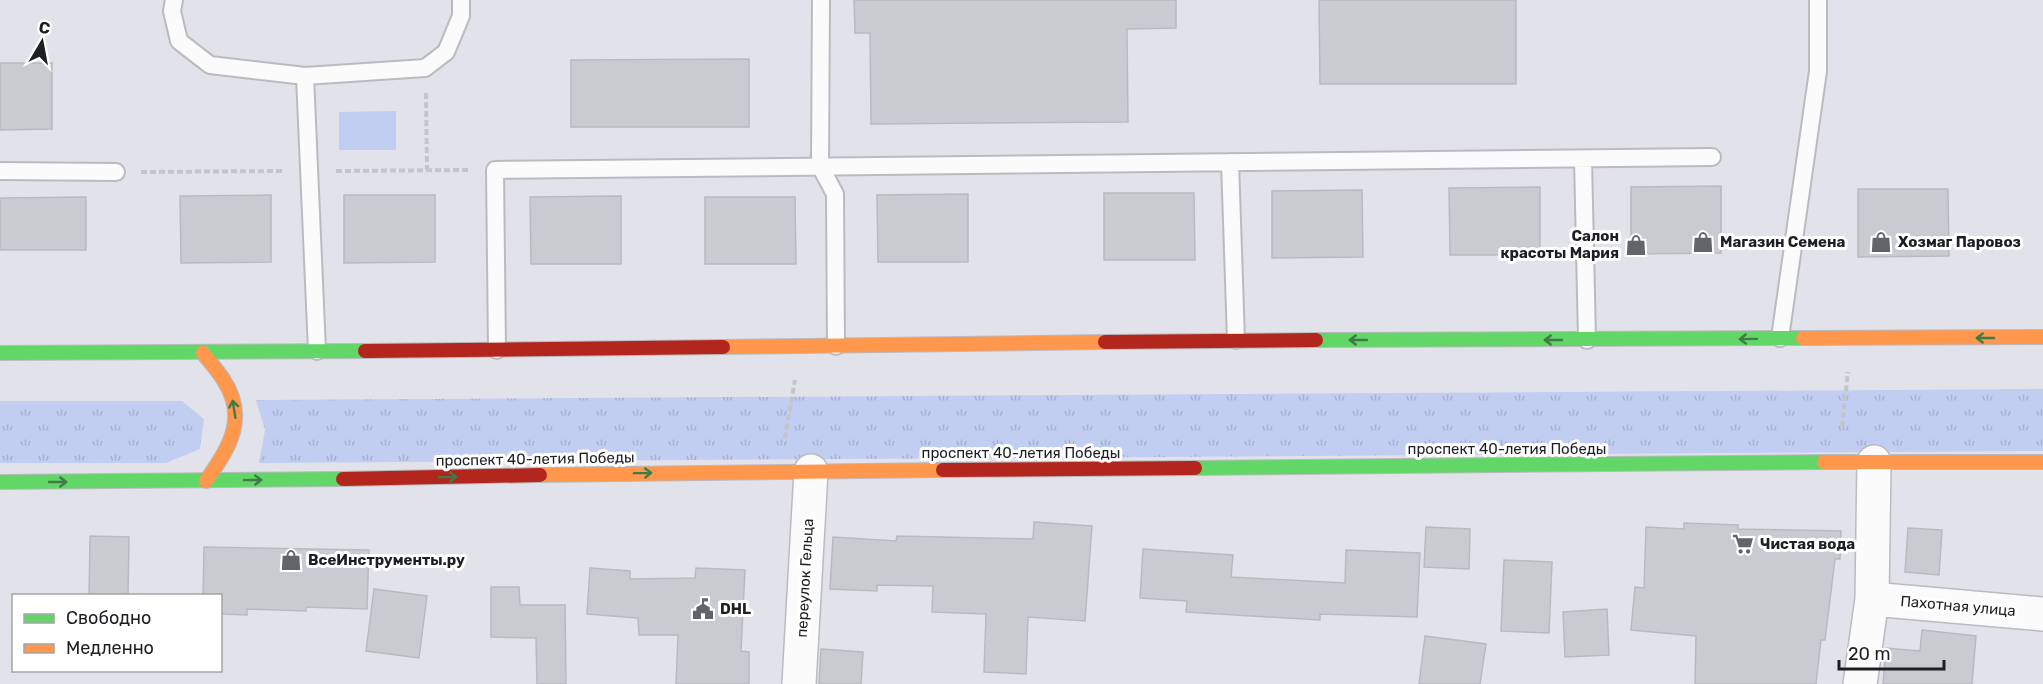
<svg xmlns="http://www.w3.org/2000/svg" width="2043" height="684" viewBox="0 0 2043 684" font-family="Rubik,sans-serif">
	<defs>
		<pattern id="grass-tufts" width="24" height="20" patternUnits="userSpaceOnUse" patternTransform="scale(1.5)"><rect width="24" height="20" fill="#c2cdf2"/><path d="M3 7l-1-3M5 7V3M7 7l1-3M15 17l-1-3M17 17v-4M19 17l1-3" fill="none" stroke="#a6b0cf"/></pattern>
	</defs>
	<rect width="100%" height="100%" fill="#e2e3ea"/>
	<path fill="url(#grass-tufts)" d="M 2043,389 L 2043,451 L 259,463 L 265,430 L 256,400 Z
		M 0,401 L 182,401 L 204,419 L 200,449 L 166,463 L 0,463 Z"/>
	<path fill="#c2cdf2" d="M 396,111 L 396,150 L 339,150 L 339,112 Z"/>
	<path fill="#cacbd0" stroke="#b9babf" stroke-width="1.5" d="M 854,0 L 1176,0 L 1176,28 L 1127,29 L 1128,122 L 871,124 L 870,33 L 855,33 Z
		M 1319,0 L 1516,0 L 1516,84 L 1320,84 Z
		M 749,59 L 749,127 L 571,127 L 571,60 Z
		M 0,63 L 52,63 L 52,129 L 0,130 Z
		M 1721,186 L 1721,253 L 1631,254 L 1631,187 Z
		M 1540,187 L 1540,255 L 1450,255 L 1449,188 Z
		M 1858,189 L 1948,189 L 1949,256 L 1858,257 Z
		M 1362,190 L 1363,257 L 1272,258 L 1272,191 Z
		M 1104,193 L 1194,193 L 1195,260 L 1104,260 Z
		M 968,194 L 968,262 L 878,262 L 877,195 Z
		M 271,195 L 271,262 L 181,263 L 180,196 Z
		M 344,195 L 435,195 L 435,262 L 344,263 Z
		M 621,196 L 621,264 L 531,264 L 530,197 Z
		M 86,197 L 86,250 L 0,250 L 0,198 Z
		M 705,197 L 795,197 L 796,264 L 705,264 Z
		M 1034,522 L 1092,526 L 1085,621 L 1028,617 L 1026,674 L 984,672 L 986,614 L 932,612 L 933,586 L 877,585 L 877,591 L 830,589 L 833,537 L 896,541 L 897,536 L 1033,539 Z
		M 1684,523 L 1738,525 L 1738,529 L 1841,531 L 1840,559 L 1835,559 L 1825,640 L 1821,640 L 1816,684 L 1695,684 L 1696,636 L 1631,630 L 1635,587 L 1644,588 L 1646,527 L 1684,529 Z
		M 1426,527 L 1470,529 L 1469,569 L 1424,567 Z
		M 1908,528 L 1942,530 L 1939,575 L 1905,572 Z
		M 90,536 L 129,537 L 128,596 L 89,596 Z
		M 204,547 L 369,550 L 367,609 L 306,607 L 306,611 L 247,609 L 247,615 L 220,614 L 220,596 L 203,596 Z
		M 1143,549 L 1233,555 L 1231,577 L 1345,583 L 1346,550 L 1420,553 L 1417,617 L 1320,614 L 1320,620 L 1186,612 L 1187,601 L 1140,598 Z
		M 1504,560 L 1552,562 L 1549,633 L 1501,631 Z
		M 590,568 L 630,571 L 630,579 L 695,578 L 696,568 L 745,570 L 741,651 L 749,652 L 749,684 L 676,684 L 678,635 L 639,635 L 638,618 L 587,614 Z
		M 491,587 L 519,587 L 520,605 L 565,605 L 566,684 L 537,684 L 536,638 L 491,637 Z
		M 374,589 L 427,596 L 419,658 L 366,651 Z
		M 1607,609 L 1609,655 L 1565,657 L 1563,612 Z
		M 1922,630 L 1976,636 L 1972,684 L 1883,684 L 1886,648 L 1920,651 Z
		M 1425,636 L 1486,644 L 1480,684 L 1419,684 Z
		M 821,649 L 863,652 L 861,684 L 819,684 Z"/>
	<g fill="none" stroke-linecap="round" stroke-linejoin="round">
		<defs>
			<path id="lane" d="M 174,0 L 172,11 L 179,41 L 210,65 L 305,76 L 425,68 L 446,52 L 461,16 L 461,0
				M 821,0 L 820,166 L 835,194 L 836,346
				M 305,76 L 317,351
				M 1583,159 L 1587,340
				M 1230,162 L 1236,340
				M 0,171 L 116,172
				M 1780,338 L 1818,71 L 1818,0
				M 497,350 L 495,170 L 1712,157"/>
			<path id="street" d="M 1872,599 L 2043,614
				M 799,684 L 811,471
				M 1860,684 L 1872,599 L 1874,462"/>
			<path id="fast" d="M 1316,340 L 1803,338
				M 0,353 L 365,351
				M 1195,468 L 1824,462
				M 0,482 L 343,479"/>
			<path id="slow" d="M 1803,338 L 2043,337
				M 723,347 L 1105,342
				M 203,353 C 210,362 217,370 223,379 C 249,418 229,448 206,481
				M 1824,462 L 2043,462
				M 540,475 L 943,470"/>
			<path id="jam" d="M 1105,342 L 1316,340
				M 365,351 L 723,347
				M 943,470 L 1195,468
				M 343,479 L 540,475"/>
		</defs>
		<use href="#lane" stroke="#babbc0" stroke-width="20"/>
		<use href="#street" stroke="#babbc0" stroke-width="36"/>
		<use href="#fast" stroke="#babbc0" stroke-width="16"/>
		<use href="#slow" stroke="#babbc0" stroke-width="16"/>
		<use href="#jam" stroke="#babbc0" stroke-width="16"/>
		<path stroke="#c4c5c8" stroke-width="4" stroke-dasharray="6 3" stroke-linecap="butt" d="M 426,93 L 427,170
			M 336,171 L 469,170
			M 141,172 L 283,171
			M 1842,427 L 1848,372
			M 785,438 L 795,380"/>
		<use href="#lane" stroke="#fbfbfc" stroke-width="16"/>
		<use href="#street" stroke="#fbfbfc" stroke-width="33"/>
		<use href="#fast" stroke="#63d668" stroke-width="14"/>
		<use href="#slow" stroke="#ff974d" stroke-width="14"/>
		<use href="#jam" stroke="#b3261e" stroke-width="14"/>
	</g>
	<defs><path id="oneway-shaft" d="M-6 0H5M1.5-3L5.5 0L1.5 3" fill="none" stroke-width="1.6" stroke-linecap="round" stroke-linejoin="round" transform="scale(1.5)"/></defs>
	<g stroke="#407a46">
		<use href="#oneway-shaft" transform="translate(1985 338) rotate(180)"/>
		<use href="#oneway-shaft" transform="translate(1748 339) rotate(179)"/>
		<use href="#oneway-shaft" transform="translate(1358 340) rotate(180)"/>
		<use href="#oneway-shaft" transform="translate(1553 340) rotate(180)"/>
		<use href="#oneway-shaft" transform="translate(234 409) rotate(-99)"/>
		<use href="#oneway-shaft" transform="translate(643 473) rotate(-1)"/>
		<use href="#oneway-shaft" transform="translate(448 477) rotate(-1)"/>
		<use href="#oneway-shaft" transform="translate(253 480) rotate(-1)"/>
		<use href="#oneway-shaft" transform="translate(58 482)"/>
	</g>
	<defs>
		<symbol id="shop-bare" viewBox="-9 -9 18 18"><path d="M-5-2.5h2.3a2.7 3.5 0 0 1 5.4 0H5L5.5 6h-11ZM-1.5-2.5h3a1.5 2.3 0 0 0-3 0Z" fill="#636469" stroke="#fff" stroke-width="2.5" paint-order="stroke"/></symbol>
		<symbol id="supermarket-bare" viewBox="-9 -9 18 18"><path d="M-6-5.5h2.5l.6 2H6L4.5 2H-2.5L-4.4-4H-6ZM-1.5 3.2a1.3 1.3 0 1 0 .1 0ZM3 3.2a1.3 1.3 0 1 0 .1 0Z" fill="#636469" stroke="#fff" stroke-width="2.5" paint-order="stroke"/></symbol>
		<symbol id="civic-bare" viewBox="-9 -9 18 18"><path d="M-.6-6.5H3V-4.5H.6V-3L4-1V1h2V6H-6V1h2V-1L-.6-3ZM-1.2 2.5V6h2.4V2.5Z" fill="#636469" stroke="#fff" stroke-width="2.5" paint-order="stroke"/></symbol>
	</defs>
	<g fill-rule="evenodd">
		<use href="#shop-bare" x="1688" y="227" width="30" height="30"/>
		<use href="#shop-bare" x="1866" y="227" width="30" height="30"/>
		<use href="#shop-bare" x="1621" y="230" width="30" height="30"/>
		<use href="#supermarket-bare" x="1728" y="529" width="30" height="30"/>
		<use href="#shop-bare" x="276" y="545" width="30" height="30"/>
		<use href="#civic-bare" x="688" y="594" width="30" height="30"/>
	</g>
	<g text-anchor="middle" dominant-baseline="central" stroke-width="6" stroke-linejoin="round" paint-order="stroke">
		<g font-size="15" font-weight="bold" fill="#1e1f23" stroke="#fff" text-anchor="start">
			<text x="1619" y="236" text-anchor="end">Салон<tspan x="1619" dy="17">красоты Мария</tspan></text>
			<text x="1720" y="242">Магазин Семена</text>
			<text x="1898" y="242">Хозмаг Паровоз</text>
			<text x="1760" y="544">Чистая вода</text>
			<text x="308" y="560">ВсеИнструменты.ру</text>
			<text x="720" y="609">DHL</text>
		</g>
		<g font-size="15" fill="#1e1f23" stroke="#fff">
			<text x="1507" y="449">проспект 40-летия Победы</text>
			<text x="1021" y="453">проспект 40-летия Победы</text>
			<text transform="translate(535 459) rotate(-1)">проспект 40-летия Победы</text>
			<text transform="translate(805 578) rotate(-87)">переулок Гельца</text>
			<text transform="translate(1958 606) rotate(5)">Пахотная улица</text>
		</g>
	</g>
	<rect x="12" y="594" width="210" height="78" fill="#ffffff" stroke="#a5a5a7" stroke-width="1.5"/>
	<rect x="24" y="614" width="30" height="9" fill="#63d668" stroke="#a5a5a7" stroke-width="1.5"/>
	<text x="66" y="624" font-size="18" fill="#1e1f23">Свободно</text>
	<rect x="24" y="644" width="30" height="9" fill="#ff974d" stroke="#a5a5a7" stroke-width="1.5"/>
	<text x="66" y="654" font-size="18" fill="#1e1f23">Медленно</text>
	<g transform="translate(42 42) rotate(10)" stroke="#ffffff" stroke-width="4.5" paint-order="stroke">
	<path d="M0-4.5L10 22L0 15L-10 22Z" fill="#1e1f23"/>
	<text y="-9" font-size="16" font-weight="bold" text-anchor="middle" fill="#1e1f23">С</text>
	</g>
	<path d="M1839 660v9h105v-9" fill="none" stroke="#1e1f23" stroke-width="3"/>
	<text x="1848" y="660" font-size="18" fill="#1e1f23" stroke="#ffffff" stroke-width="4.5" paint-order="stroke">20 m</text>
</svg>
